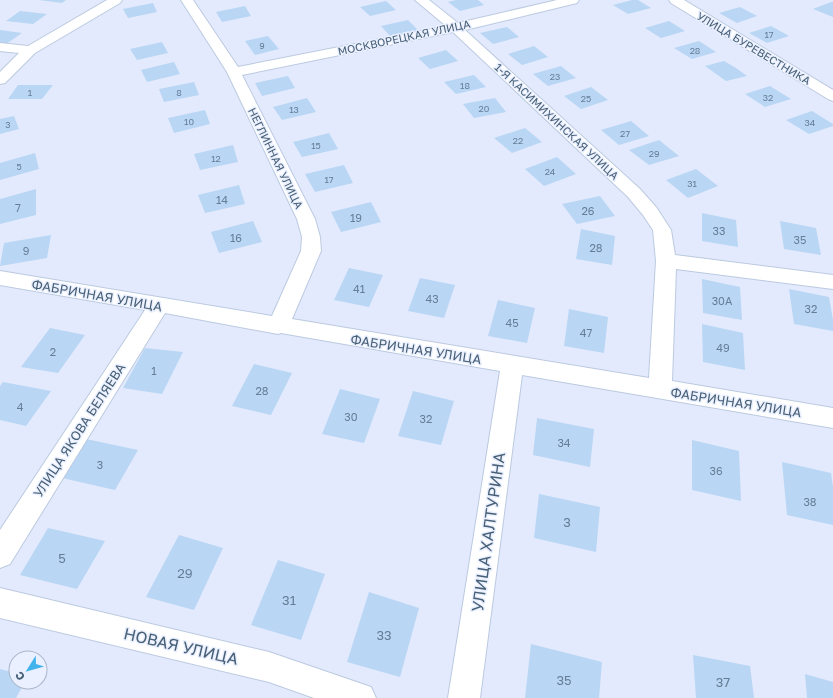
<svg xmlns="http://www.w3.org/2000/svg" width="833" height="698" viewBox="0 0 833 698" font-family="'Golos Text',sans-serif">
	<rect width="100%" height="100%" fill="#e3eafd"/>
	<path fill="#b9d6f4" d="M 39,0 L 66,0 L 62,3 Z
		M 456,0 L 478,0 L 484,5 L 460,11 L 448,2 Z
		M 632,0 L 638,0 L 651,8 L 628,14 L 613,5 Z
		M 386,1 L 396,10 L 370,16 L 360,7 Z
		M 831,2 L 833,2 L 833,17 L 813,9 Z
		M 153,3 L 157,12 L 128,18 L 123,9 Z
		M 245,6 L 251,16 L 222,22 L 216,12 Z
		M 740,7 L 757,16 L 737,23 L 719,13 Z
		M 20,11 L 47,14 L 33,24 L 6,21 Z
		M 408,20 L 418,30 L 390,36 L 381,26 Z
		M 669,21 L 685,31 L 661,38 L 645,28 Z
		M 771,26 L 789,36 L 767,43 L 749,33 Z
		M 507,27 L 519,37 L 493,44 L 480,33 Z
		M 0,30 L 22,33 L 6,44 L 0,43 Z
		M 268,36 L 279,49 L 255,55 L 245,41 Z
		M 699,41 L 716,52 L 692,59 L 674,48 Z
		M 162,42 L 168,53 L 137,60 L 130,49 Z
		M 534,46 L 548,57 L 522,65 L 508,54 Z
		M 446,50 L 458,61 L 430,69 L 418,58 Z
		M 724,61 L 736,68 L 747,76 L 726,81 L 705,66 Z
		M 174,62 L 180,74 L 147,82 L 141,70 Z
		M 561,66 L 576,78 L 548,86 L 533,74 Z
		M 474,75 L 486,87 L 456,94 L 444,82 Z
		M 288,76 L 295,88 L 262,96 L 255,83 Z
		M 194,82 L 199,95 L 164,102 L 159,89 Z
		M 18,85 L 53,85 L 42,99 L 8,99 Z
		M 770,86 L 791,99 L 765,107 L 745,94 Z
		M 591,87 L 608,100 L 581,109 L 564,96 Z
		M 307,98 L 316,112 L 282,120 L 273,107 Z
		M 495,98 L 506,112 L 474,118 L 463,104 Z
		M 205,110 L 210,124 L 174,133 L 168,118 Z
		M 812,111 L 833,124 L 833,126 L 809,134 L 786,120 Z
		M 14,116 L 19,129 L 0,134 L 0,119 Z
		M 631,121 L 649,136 L 619,145 L 601,130 Z
		M 525,128 L 542,142 L 512,153 L 494,138 Z
		M 329,133 L 338,149 L 302,157 L 293,142 Z
		M 659,140 L 679,156 L 649,165 L 629,150 Z
		M 233,145 L 238,162 L 200,170 L 194,154 Z
		M 35,153 L 39,169 L 0,180 L 0,163 Z
		M 557,157 L 576,174 L 544,186 L 525,169 Z
		M 344,165 L 353,183 L 315,192 L 305,174 Z
		M 696,169 L 718,186 L 688,198 L 666,180 Z
		M 239,185 L 245,204 L 205,213 L 198,195 Z
		M 36,189 L 36,215 L 0,224 L 0,199 Z
		M 600,196 L 615,216 L 577,224 L 562,204 Z
		M 371,202 L 381,222 L 341,232 L 331,212 Z
		M 702,213 L 736,220 L 738,247 L 702,241 Z
		M 253,221 L 262,242 L 219,253 L 211,232 Z
		M 780,221 L 816,228 L 821,255 L 784,249 Z
		M 581,229 L 615,236 L 612,265 L 576,259 Z
		M 51,235 L 47,258 L 0,266 L 4,243 Z
		M 349,268 L 383,275 L 369,307 L 334,300 Z
		M 420,278 L 455,285 L 444,318 L 408,311 Z
		M 702,279 L 740,287 L 742,320 L 703,313 Z
		M 789,289 L 829,297 L 833,320 L 833,331 L 794,324 Z
		M 498,300 L 535,308 L 527,343 L 488,336 Z
		M 569,309 L 608,317 L 604,353 L 564,346 Z
		M 702,324 L 743,333 L 745,370 L 703,362 Z
		M 50,328 L 85,335 L 58,373 L 21,367 Z
		M 145,348 L 183,352 L 162,394 L 123,388 Z
		M 254,364 L 292,373 L 271,415 L 232,406 Z
		M 3,382 L 51,391 L 26,426 L 0,420 L 0,386 Z
		M 340,389 L 380,399 L 364,443 L 322,434 Z
		M 413,391 L 454,401 L 441,445 L 398,436 Z
		M 537,418 L 594,429 L 590,467 L 533,455 Z
		M 86,439 L 138,450 L 115,490 L 62,478 Z
		M 692,440 L 739,451 L 741,501 L 692,490 Z
		M 782,462 L 831,473 L 833,487 L 833,525 L 787,515 Z
		M 539,494 L 600,507 L 596,552 L 534,538 Z
		M 48,528 L 105,541 L 77,589 L 20,575 Z
		M 179,535 L 223,548 L 194,610 L 146,597 Z
		M 278,560 L 325,574 L 301,640 L 251,625 Z
		M 369,592 L 419,608 L 400,677 L 347,662 Z
		M 531,644 L 602,662 L 599,698 L 525,698 Z
		M 693,655 L 750,666 L 754,698 L 696,698 Z
		M 0,669 L 16,673 L 16,682 L 25,682 L 16,698 L 0,698 Z
		M 805,674 L 833,682 L 833,698 L 807,698 Z"/>
	<g fill="none" stroke-linecap="round" stroke-linejoin="round">
		<defs>
			<path id="street" d="M 107,0 L 122,0 L 120,3 L 35,53 L 5,83 L 0,84 L 0,72 L 19,53 L 0,51 L 0,43 L 28,46 Z
				M 181,0 L 193,0 L 238,67 L 446,26 L 415,0 L 429,0 L 458,23 L 557,0 L 579,0 L 577,3 L 465,30 L 640,189 L 656,207 L 671,230 L 675,255 L 833,275 L 833,289 L 676,269 L 672,381 L 833,408 L 833,428 L 522,375 L 480,698 L 448,698 L 500,371 L 281,333 L 278,334 L 165,313 L 10,564 L 0,568 L 0,530 L 145,310 L 0,285 L 0,271 L 272,316 L 301,251 L 302,237 L 297,219 L 227,72 ZM 453,32 L 628,197 L 643,215 L 653,230 L 656,261 L 649,378 L 292,319 L 321,251 L 320,237 L 315,219 L 242,75 Z
				M 669,0 L 684,0 L 833,90 L 833,101 L 828,99 L 671,3 Z
				M 0,588 L 269,652 L 371,687 L 376,698 L 314,698 L 269,682 L 0,618 Z"/>
		</defs>
		<use href="#street" stroke="#bbcae0" stroke-width="2"/>
		<use href="#street" fill="#fff" fill-rule="evenodd"/>
	</g>
	<g text-anchor="middle" dominant-baseline="central" stroke-width="3" stroke-linejoin="round" paint-order="stroke">
		<g font-size="9" fill="#647e96">
			<text x="769" y="34">17</text>
			<text x="262" y="45">9</text>
			<text x="695" y="50">28</text>
			<text x="555" y="76">23</text>
			<text x="465" y="85">18</text>
			<text x="30" y="92">1</text>
			<text x="179" y="92">8</text>
			<text x="768" y="97">32</text>
			<text x="586" y="98">25</text>
			<text x="484" y="108">20</text>
			<text x="294" y="109">13</text>
			<text x="189" y="121">10</text>
			<text x="810" y="122">34</text>
			<text x="8" y="124">3</text>
			<text x="625" y="133">27</text>
			<text x="518" y="140">22</text>
			<text x="316" y="145">15</text>
			<text x="654" y="153">29</text>
			<text x="216" y="158">12</text>
			<text x="19" y="166">5</text>
			<text x="550" y="171">24</text>
			<text x="329" y="179">17</text>
			<text x="692" y="183">31</text>
		</g>
		<g font-size="11" fill="#486076" stroke="#eaf0ff">
			<text transform="translate(404 37) rotate(-12)">МОСКВОРЕЦКАЯ УЛИЦА</text>
			<text transform="translate(754 48) rotate(31)">УЛИЦА БУРЕВЕСТНИКА</text>
			<text transform="translate(557 121) rotate(43)">1-Я КАСИМИХИНСКАЯ УЛИЦА</text>
			<text transform="translate(276 158) rotate(64)">НЕГЛИННАЯ УЛИЦА</text>
		</g>
		<g font-size="11" fill="#647e96">
			<text x="222" y="199">14</text>
			<text x="18" y="207">7</text>
			<text x="588" y="210">26</text>
			<text x="356" y="217">19</text>
			<text x="719" y="230">33</text>
			<text x="236" y="237">16</text>
			<text x="800" y="239">35</text>
			<text x="596" y="247">28</text>
			<text x="26" y="250">9</text>
			<text x="359" y="288">41</text>
			<text x="432" y="298">43</text>
			<text x="722" y="300">30А</text>
			<text x="811" y="308">32</text>
			<text x="512" y="322">45</text>
			<text x="586" y="332">47</text>
			<text x="723" y="347">49</text>
			<text x="53" y="351">2</text>
			<text x="154" y="370">1</text>
			<text x="262" y="390">28</text>
			<text x="20" y="406">4</text>
			<text x="351" y="416">30</text>
			<text x="426" y="418">32</text>
			<text x="564" y="442">34</text>
			<text x="100" y="464">3</text>
			<text x="716" y="470">36</text>
			<text x="810" y="501">38</text>
		</g>
		<g font-size="13" fill="#486076" stroke="#eaf0ff">
			<text transform="translate(97 295) rotate(10)">ФАБРИЧНАЯ УЛИЦА</text>
			<text transform="translate(416 349) rotate(9)">ФАБРИЧНАЯ УЛИЦА</text>
			<text transform="translate(736 402) rotate(9)">ФАБРИЧНАЯ УЛИЦА</text>
			<text transform="translate(79 430) rotate(-57)">УЛИЦА ЯКОВА БЕЛЯЕВА</text>
		</g>
		<g font-size="13" fill="#647e96">
			<text x="567" y="522">3</text>
			<text x="62" y="558">5</text>
			<text x="185" y="573">29</text>
			<text x="289" y="600">31</text>
			<text x="384" y="635">33</text>
			<text x="564" y="680">35</text>
			<text x="723" y="682">37</text>
		</g>
		<g font-size="16" fill="#486076" stroke="#eaf0ff">
			<text transform="translate(488 532) rotate(-82)">УЛИЦА ХАЛТУРИНА</text>
			<text transform="translate(181 646) rotate(13)">НОВАЯ УЛИЦА</text>
		</g>
	</g>
	<g transform="translate(28 670) rotate(233)"><circle r="19" fill="#eaf0ff" stroke="#a9b6c8"/>
	<path d="M0-3L7 15L0 10L-7 15Z" fill="#43b3ec"/>
	<text y="-6" font-size="11" font-weight="bold" text-anchor="middle" fill="#486076">С</text>
	</g>
</svg>
